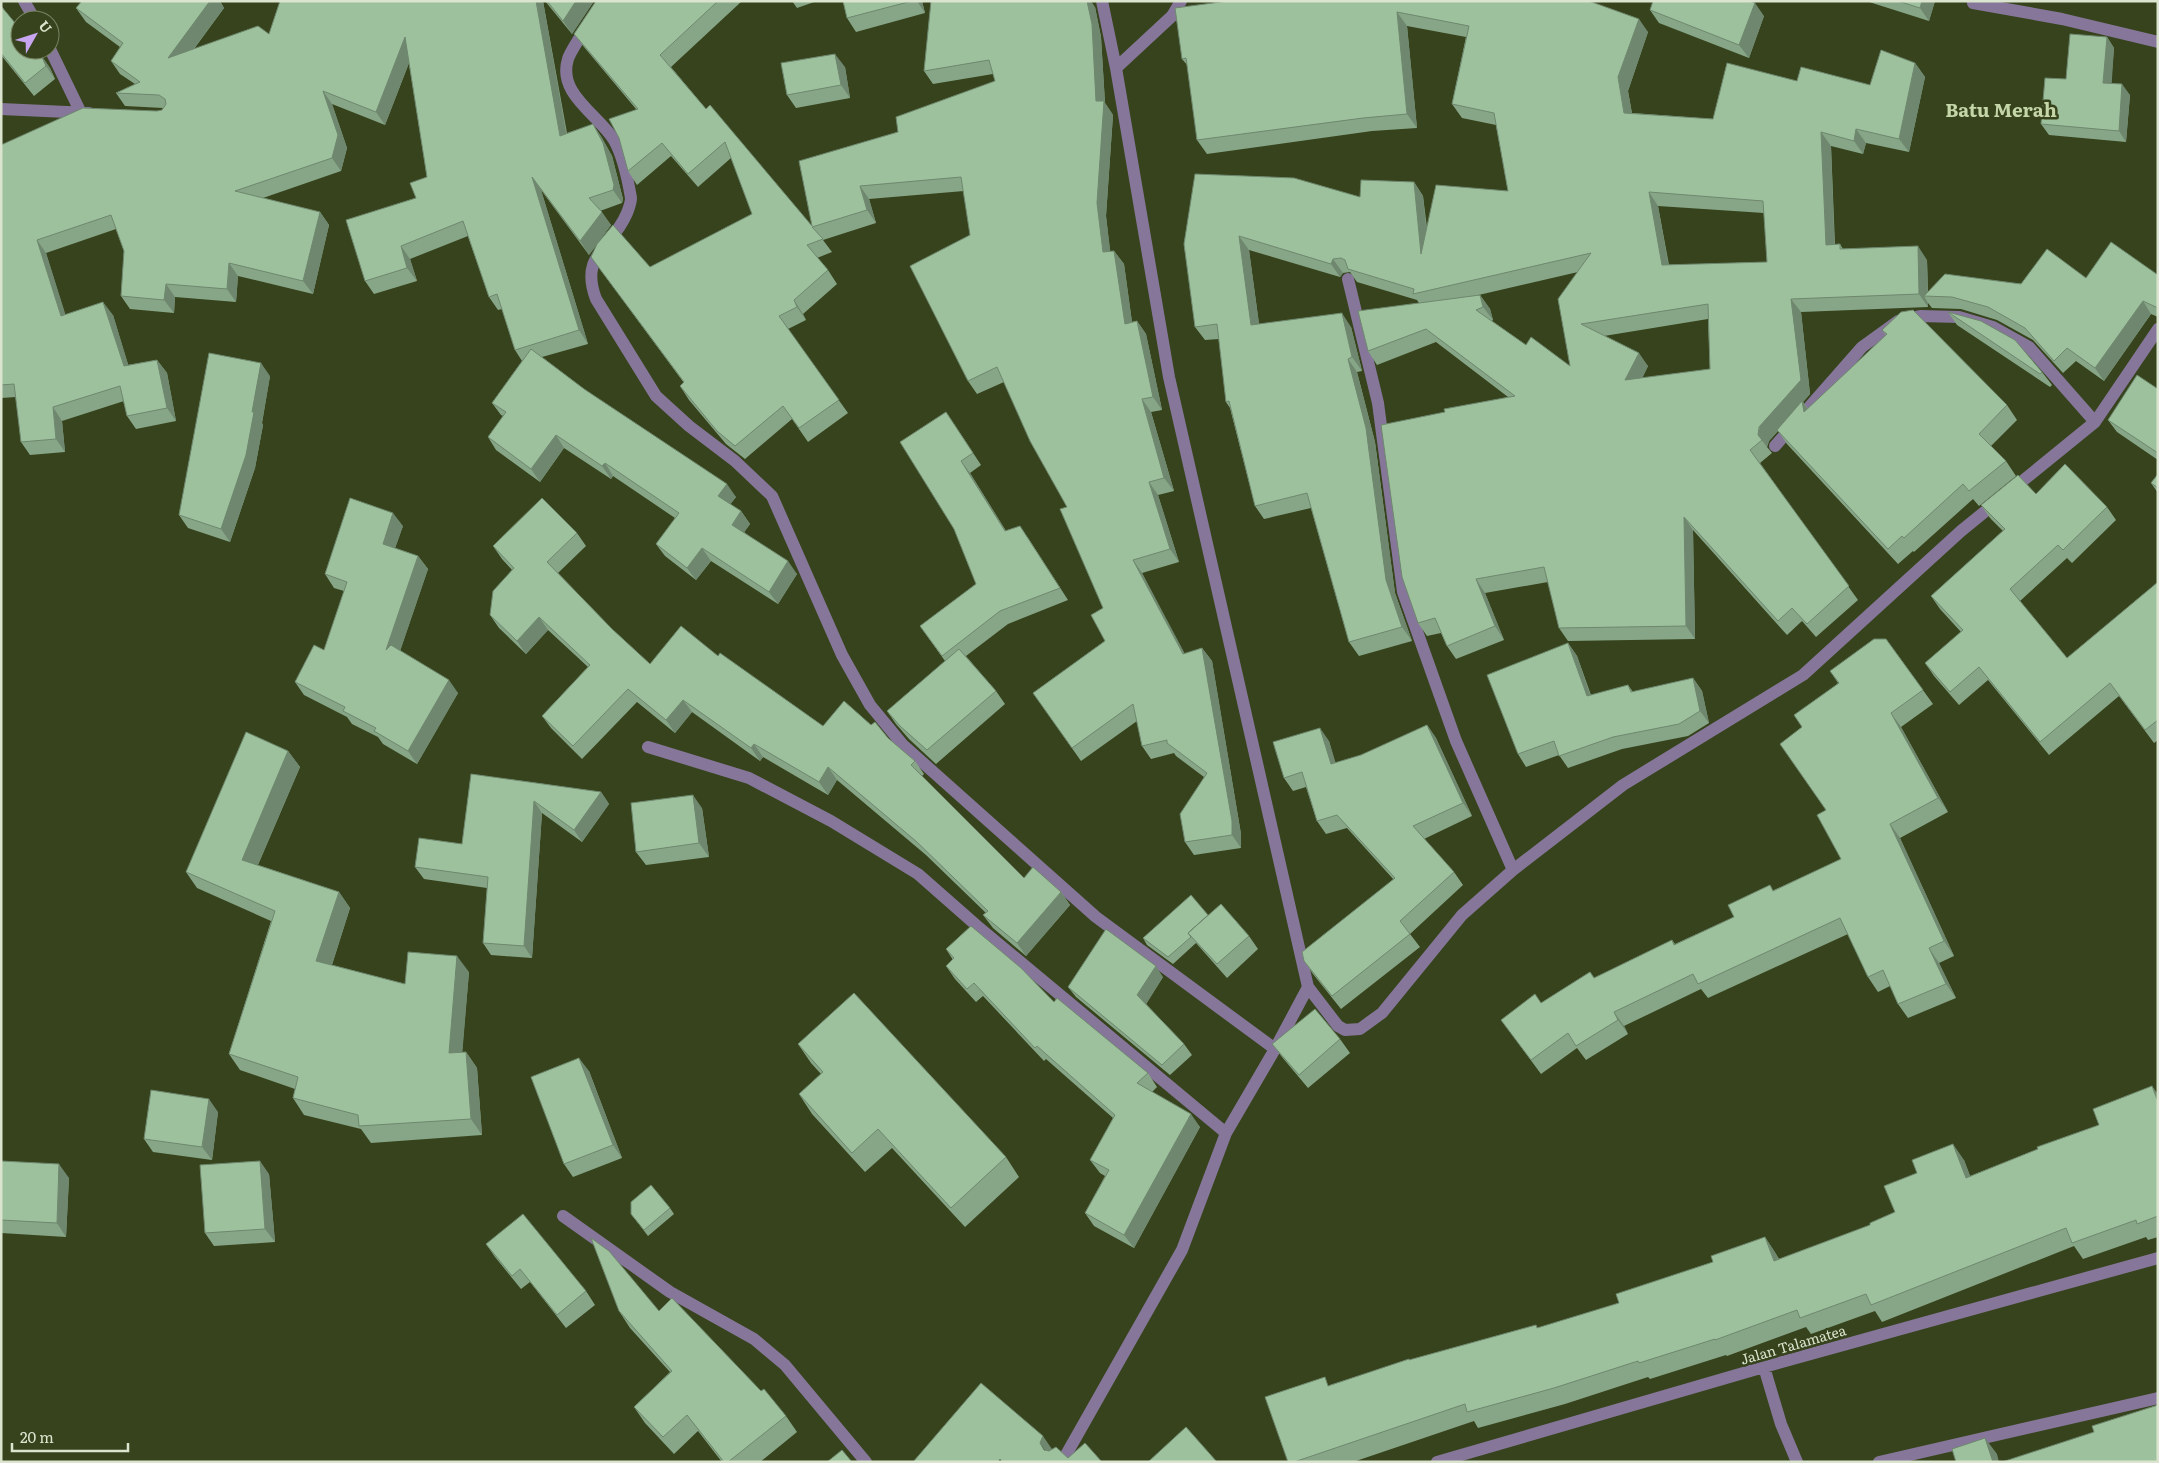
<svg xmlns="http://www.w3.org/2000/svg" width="2159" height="1463" viewBox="0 0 2159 1463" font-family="Literata,serif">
	<rect width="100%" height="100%" fill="#36431c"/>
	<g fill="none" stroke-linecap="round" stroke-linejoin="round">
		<path stroke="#86779a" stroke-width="12" d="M 24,1 L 35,20
			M 604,1 C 596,15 572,46 568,59 C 557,94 598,114 614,140 C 623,156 628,180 631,198 C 631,203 629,208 627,213 C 612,249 579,254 596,299 L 656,396 L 689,426 L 735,461 L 772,496 L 842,655 L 870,705 L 903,745 L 1096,917 L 1275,1049
			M 1102,1 L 1116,68 L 1169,377 L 1308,987 L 1338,1026 L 1345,1030 L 1360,1029 L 1382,1013 L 1462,915 L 1513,870 L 1623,785 L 1803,675 L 1961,531 L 2095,422 L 2158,329
			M 1973,3 L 2062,19 L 2158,42
			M 50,49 L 81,113
			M 1116,68 L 1172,16 L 1181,1
			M 1,109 L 89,113
			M 1348,279 L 1378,403 L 1403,592 L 1456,741 L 1513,870
			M 1775,446 L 1862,347 L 1898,321 L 1920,316 L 1959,317 L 1993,327 L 2029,347 L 2095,422
			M 648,747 L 749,778 L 831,821 L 918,874 L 976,925 L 1226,1133
			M 563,1216 L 670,1292 L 754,1339 L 785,1365 L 866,1462
			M 1764,1367 L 1781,1424 L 1797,1462
			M 1062,1462 L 1182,1250 L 1226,1133 L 1275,1049 L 1308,987
			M 1437,1462 L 1764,1367 L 2158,1258
			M 1879,1462 L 2158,1398"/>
	</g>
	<path fill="#87a687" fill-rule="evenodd" d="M 82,1 L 220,1 L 224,8 L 194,49 L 269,34 L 543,1 L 567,133 L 593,124 L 602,138 L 612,156 L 623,199 L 622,203 L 600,211 L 611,225 L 589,255 L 541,190 L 588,344 L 542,357 L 584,389 L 736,497 L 730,504 L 741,511 L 750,524 L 744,532 L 797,574 L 778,604 L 711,561 L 696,580 L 665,556 L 656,544 L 675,518 L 613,476 L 611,479 L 564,448 L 540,482 L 496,450 L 488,437 L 503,416 L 501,415 L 492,403 L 522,361 L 515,350 L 502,309 L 498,310 L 489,297 L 468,236 L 410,259 L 417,281 L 374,294 L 365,281 L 416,198 L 427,177 L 409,63 L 385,125 L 332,104 L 347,148 L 341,171 L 263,198 L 320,212 L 329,225 L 313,294 L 238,276 L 236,302 L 175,297 L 174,313 L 130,309 L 121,296 L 124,251 L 116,229 L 46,253 L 65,314 L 113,315 L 128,365 L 157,360 L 167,373 L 176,421 L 136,429 L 127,416 L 124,401 L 62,421 L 65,452 L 30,455 L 21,442 L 16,397 L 1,398 L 1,145 L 157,111 L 162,110 L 163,108 L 125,106 L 116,93 L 135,84 L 120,74 L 111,61 L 120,47 L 86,22 L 76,8 Z
		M 545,1 L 594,1 L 572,34 Z
		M 596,1 L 742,1 L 671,67 L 706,109 L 812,226 L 898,132 L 995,81 L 993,74 L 933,84 L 924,71 L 1095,7 L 1101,37 L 1105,103 L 1113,115 L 1106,216 L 1110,251 L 1114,251 L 1124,264 L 1132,322 L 1137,321 L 1146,334 L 1162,410 L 1151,412 L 1174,491 L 1158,495 L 1179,562 L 1142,573 L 1184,654 L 1202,648 L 1212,661 L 1241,834 L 1241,848 L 1194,855 L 1185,842 L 1204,777 L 1176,756 L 1174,753 L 1151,759 L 1142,746 L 1137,721 L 1081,761 L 1033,693 L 1105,641 L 1103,608 L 1067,507 L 1004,382 L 977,394 L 968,381 L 970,235 L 964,191 L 869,199 L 876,223 L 823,240 L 832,252 L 817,258 L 828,270 L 837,284 L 803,314 L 806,320 L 788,329 L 848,413 L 808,442 L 792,419 L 745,459 L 726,444 L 689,400 L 680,386 L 684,383 L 591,257 L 650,267 L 752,214 L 731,158 L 698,187 L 671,156 L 637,185 L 628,171 L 636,109 L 584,47 L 574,34 Z
		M 792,1 L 817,1 L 797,8 Z
		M 843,1 L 922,1 L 925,13 L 856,32 L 847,18 Z
		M 1228,1 L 1589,1 L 1648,32 L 1628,91 L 1632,113 L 1713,119 L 1797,81 L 1870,85 L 1915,63 L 1925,77 L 1909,152 L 1866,143 L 1863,154 L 1831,146 L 1835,245 L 1840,244 L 1843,249 L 1927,260 L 1928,291 L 2086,278 L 2158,275 L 2158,317 L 2151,314 L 2104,381 L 2076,361 L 2063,373 L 2033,340 L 1997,320 L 1961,309 L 1932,308 L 1928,303 L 1928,307 L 1801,312 L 1810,394 L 1803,402 L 1808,409 L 1886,335 L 1882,330 L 2007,405 L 2017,420 L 1991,446 L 2006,461 L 2016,476 L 1979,506 L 1973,499 L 1914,552 L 1913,551 L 1898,564 L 1787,444 L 1778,431 L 1769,441 L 1767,447 L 1772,453 L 1760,463 L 1858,600 L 1816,637 L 1802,621 L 1787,635 L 1693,530 L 1695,639 L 1568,641 L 1559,628 L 1548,582 L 1485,593 L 1504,640 L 1456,659 L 1447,646 L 1441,633 L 1427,636 L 1418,623 L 1445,412 L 1508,397 L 1436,342 L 1377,365 L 1368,351 L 1419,303 L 1417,300 L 1357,282 L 1350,272 L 1343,273 L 1340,277 L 1249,250 L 1259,324 L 1351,327 L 1362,371 L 1357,372 L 1375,442 L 1395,593 L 1412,641 L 1359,656 L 1349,642 L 1311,508 L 1264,519 L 1255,506 L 1230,408 L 1226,402 L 1219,339 L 1205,340 L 1195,327 L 1184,244 L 1360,197 L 1414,182 L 1423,196 L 1427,228 L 1508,191 L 1496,125 L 1462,118 L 1452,104 L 1466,37 L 1407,26 L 1417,128 L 1372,131 L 1207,154 L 1197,140 L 1188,66 L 1182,59 ZM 1658,206 L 1764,213 L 1767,262 L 1669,265 ZM 1578,272 L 1570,366 L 1526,345 L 1492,321 L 1493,320 L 1490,309 L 1480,295 L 1470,297 ZM 1708,319 L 1710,369 L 1642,378 L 1648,366 L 1604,336 Z
		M 1866,1 L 1935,1 L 1929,21 Z
		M 1,6 L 37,50 L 50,68 L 55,79 L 34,96 L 1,55 Z
		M 1650,10 L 1764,16 L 1749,58 L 1659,23 Z
		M 2107,37 L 2114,48 L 2111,83 L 2130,95 L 2126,142 L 2049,135 L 2041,124 L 2066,79 Z
		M 845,67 L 850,98 L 796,108 L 787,95 Z
		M 1948,312 L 2042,372 L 2052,385 L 2050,387 L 1957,325 Z
		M 270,376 L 262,423 L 263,425 L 255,468 L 230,542 L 188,528 L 179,515 Z
		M 2158,389 L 2158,460 L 2117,432 L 2108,420 Z
		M 954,424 L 981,465 L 970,473 L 1006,531 L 1028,538 L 1068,600 L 1008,624 L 966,656 L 996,691 L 1005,704 L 936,764 L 909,739 L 896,724 L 887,711 L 945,661 L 920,626 L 976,584 Z
		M 2158,474 L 2158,493 L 2151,483 Z
		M 2036,494 L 2107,507 L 2116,520 L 2072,563 L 2067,558 L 2020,601 L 2067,658 L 2158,582 L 2158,740 L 2154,743 L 2119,696 L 2049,755 L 1988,680 L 1959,705 L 1934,676 L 1925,663 L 1961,632 L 1940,609 L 1931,596 L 2003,531 L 1990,518 L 1981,505 Z
		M 403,526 L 395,548 L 418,556 L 428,569 L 400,651 L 458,693 L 417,764 L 383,744 L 378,737 L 352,724 L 347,717 L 304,695 L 295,682 L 324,650 L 344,591 L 334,588 L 325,574 Z
		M 577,533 L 586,546 L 558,573 L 612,629 L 650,664 L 718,656 L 823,726 L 871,725 L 888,738 L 915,761 L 924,774 L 922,776 L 1024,878 L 1061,892 L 1070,905 L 1026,956 L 993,928 L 983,915 L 986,913 L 926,855 L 837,780 L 828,795 L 763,757 L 760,761 L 692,712 L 675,733 L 637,702 L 582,759 L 551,728 L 542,716 L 588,667 L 548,630 L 526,654 L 499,628 L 490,615 L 512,570 L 502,559 L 493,546 Z
		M 1886,639 L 1933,704 L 1901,727 L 1948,812 L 1900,838 L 1954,956 L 1939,963 L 1956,998 L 1908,1018 L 1898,1004 L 1890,986 L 1878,992 L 1868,977 L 1848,934 L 1708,998 L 1701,989 L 1624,1026 L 1628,1034 L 1586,1060 L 1577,1048 L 1541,1074 L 1501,1020 L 1541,1003 L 1590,972 L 1594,978 L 1672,940 L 1675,944 L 1734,917 L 1774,890 L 1841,859 L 1802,727 L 1838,683 L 1830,671 Z
		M 1568,643 L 1577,656 L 1591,695 L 1628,685 L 1633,692 L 1693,678 L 1702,691 L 1709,723 L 1688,736 L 1622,749 L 1568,768 L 1559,755 L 1526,767 L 1518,754 Z
		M 1427,725 L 1436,738 L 1472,816 L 1424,839 L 1454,872 L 1463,885 L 1410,934 L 1420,947 L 1341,1009 L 1313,974 L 1304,961 L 1394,880 L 1347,828 L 1326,834 L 1317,821 L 1306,787 L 1293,791 L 1284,778 L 1329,741 L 1335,763 L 1361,755 Z
		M 288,751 L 300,767 L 258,865 L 339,892 L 350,908 L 332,965 L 405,984 L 469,972 L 462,1052 L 466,1052 L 477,1068 L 482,1135 L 371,1143 L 361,1129 L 304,1115 L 293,1098 L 295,1089 L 240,1070 L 229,1054 L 271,921 L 197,888 L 186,872 Z
		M 471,774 L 601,792 L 609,804 L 582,842 L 542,813 L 532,958 L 491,955 L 483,943 L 487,888 L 424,879 L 415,867 L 462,844 Z
		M 702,808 L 709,857 L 646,865 L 636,852 Z
		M 1208,915 L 1249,936 L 1258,949 L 1227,978 L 1196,943 L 1173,964 L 1147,945 L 1143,938 Z
		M 946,949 L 1054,1002 L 1148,1073 L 1157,1087 L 1152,1092 L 1200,1127 L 1134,1248 L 1094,1226 L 1085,1213 L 1105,1176 L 1100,1173 L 1090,1160 L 1113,1118 L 1046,1059 L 1044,1061 L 983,996 L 976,1002 L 955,979 L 946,966 L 953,960 Z
		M 1163,977 L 1146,1004 L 1184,1044 L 1192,1055 L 1170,1075 L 1076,997 L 1068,987 Z
		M 1340,1039 L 1350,1053 L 1308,1088 L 1282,1057 L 1272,1044 Z
		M 798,1044 L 1006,1157 L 1019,1177 L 965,1227 L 892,1148 L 865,1172 L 812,1114 L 799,1094 L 821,1074 L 811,1063 Z
		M 589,1071 L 622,1158 L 573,1177 L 564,1164 Z
		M 2152,1086 L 2158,1095 L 2158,1237 L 2148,1240 L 2146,1237 L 2083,1259 L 2074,1246 L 1882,1322 L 1875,1311 L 1811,1334 L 1806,1327 L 1727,1356 L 1726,1355 L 1650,1379 L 1648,1377 L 1565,1404 L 1478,1428 L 1474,1421 L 1353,1462 L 1288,1462 L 1330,1385 L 1409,1360 L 1536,1325 L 1538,1328 L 1619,1303 L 1713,1262 L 1765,1237 L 1776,1254 L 1779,1259 L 1870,1225 L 1895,1212 L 1964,1160 L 1970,1176 L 2099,1125 Z
		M 218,1112 L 212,1160 L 153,1152 L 144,1139 Z
		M 1,1161 L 69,1178 L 66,1237 L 1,1233 Z
		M 269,1174 L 275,1242 L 214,1246 L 205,1233 Z
		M 670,1208 L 674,1214 L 648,1236 L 631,1214 Z
		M 486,1244 L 586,1291 L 595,1305 L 566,1328 L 530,1282 L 521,1289 L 495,1257 Z
		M 619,1311 L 659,1311 L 761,1391 L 786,1416 L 797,1432 L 760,1462 L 722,1462 L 698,1431 L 674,1454 L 645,1423 L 634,1407 L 670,1372 L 630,1328 Z"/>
	<path fill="#6e876e" d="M 210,1 L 220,1 L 224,8 L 177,71 L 168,58 Z
		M 536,1 L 543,1 L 569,149 L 560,136 Z
		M 576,1 L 594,1 L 572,34 L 563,21 Z
		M 917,1 L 922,1 L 925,13 Z
		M 1087,1 L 1091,1 L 1095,7 L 1101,37 L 1105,103 L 1113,115 L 1106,216 L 1112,265 L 1103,252 L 1097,203 Z
		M 1922,1 L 1935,1 L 1929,21 L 1920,8 Z
		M 1755,3 L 1764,16 L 1749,58 L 1739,45 Z
		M 1397,12 L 1407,26 L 1417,128 L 1407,114 Z
		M 1639,19 L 1648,32 L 1628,91 L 1634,126 L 1624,113 L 1618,77 Z
		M 405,37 L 414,50 L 385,125 L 376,112 Z
		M 2107,37 L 2114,48 L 2111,94 L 2103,83 Z
		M 835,54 L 845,67 L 850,98 L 841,85 Z
		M 41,55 L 50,68 L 55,79 L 46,66 Z
		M 1915,63 L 1925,77 L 1909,152 L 1899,139 Z
		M 2122,84 L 2130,95 L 2126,142 L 2119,131 Z
		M 323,91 L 332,104 L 347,148 L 341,171 L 332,158 Z
		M 593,124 L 602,138 L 612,156 L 623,199 L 622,203 L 613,190 Z
		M 1856,129 L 1866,143 L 1863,154 L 1854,141 Z
		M 1821,132 L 1831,146 L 1835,258 L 1826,245 Z
		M 532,177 L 541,190 L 588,344 L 579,330 Z
		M 1414,182 L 1423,196 L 1430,268 L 1421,254 Z
		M 860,186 L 869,199 L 876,223 L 867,210 Z
		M 1649,192 L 1658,206 L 1671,279 L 1662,265 Z
		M 320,212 L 329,225 L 313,294 L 303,281 Z
		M 602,212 L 611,225 L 589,255 L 580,241 Z
		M 1239,236 L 1249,250 L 1261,338 L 1251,325 Z
		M 37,240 L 46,253 L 70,329 L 61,316 Z
		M 401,246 L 410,259 L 417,281 L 407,268 Z
		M 1918,246 L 1927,260 L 1928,296 L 1924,296 L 1928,303 L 1928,307 L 1919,294 Z
		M 1114,251 L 1124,264 L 1134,337 L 1125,324 Z
		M 1333,259 L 1343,273 L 1340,277 L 1331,264 Z
		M 229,263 L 238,276 L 236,302 L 227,289 Z
		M 166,284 L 175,297 L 174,313 L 164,300 Z
		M 1480,295 L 1490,309 L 1493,320 L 1483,307 Z
		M 1791,299 L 1801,312 L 1810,394 L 1803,402 L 1812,416 L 1804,412 L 1802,402 L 1769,441 L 1767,447 L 1758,435 Z
		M 794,300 L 803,314 L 806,320 L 797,307 Z
		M 2143,301 L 2151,314 L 2104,381 L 2095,368 Z
		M 103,302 L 113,315 L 133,380 L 124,366 Z
		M 1342,313 L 1351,327 L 1362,371 L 1352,357 Z
		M 1137,321 L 1146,334 L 1162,410 L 1153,397 Z
		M 1639,353 L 1648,366 L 1635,394 L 1625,380 Z
		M 1348,359 L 1357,372 L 1375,442 L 1395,593 L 1412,641 L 1402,627 L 1386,580 Z
		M 157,360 L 167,373 L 176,421 L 167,408 Z
		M 261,363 L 270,376 L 262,423 L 263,425 L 255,468 L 230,542 L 221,529 L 252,412 Z
		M 1142,399 L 1151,412 L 1174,491 L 1164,478 Z
		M 53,407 L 62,421 L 65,452 L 56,439 Z
		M 556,435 L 564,448 L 540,482 L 531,469 Z
		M 961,461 L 970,473 L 1014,544 L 1005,531 Z
		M 605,463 L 613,476 L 611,479 L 602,466 Z
		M 1149,482 L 1158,495 L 1179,562 L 1170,549 Z
		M 727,484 L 736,497 L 727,509 L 718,496 Z
		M 741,511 L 750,524 L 741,537 L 732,525 Z
		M 393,513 L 403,526 L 392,557 L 383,544 Z
		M 1684,517 L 1693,530 L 1695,639 L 1686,626 Z
		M 1020,526 L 1028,538 L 1068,600 L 1060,588 Z
		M 702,548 L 711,561 L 696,580 L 687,568 Z
		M 418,556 L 428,569 L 396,663 L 386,650 Z
		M 1133,560 L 1142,573 L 1192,667 L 1183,654 Z
		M 788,561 L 797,574 L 778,604 L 769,592 Z
		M 1476,579 L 1485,593 L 1504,640 L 1495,626 Z
		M 539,617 L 548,630 L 526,654 L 517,641 Z
		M 1568,643 L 1577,656 L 1595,709 L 1587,696 Z
		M 1202,648 L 1212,661 L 1241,834 L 1241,848 L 1232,835 Z
		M 1693,678 L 1702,691 L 1709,723 L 1700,711 Z
		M 449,680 L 458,693 L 417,764 L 408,751 Z
		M 683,700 L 692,712 L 675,733 L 666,720 Z
		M 1891,713 L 1901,727 L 1948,812 L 1938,798 Z
		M 1427,725 L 1436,738 L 1472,816 L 1463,803 Z
		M 1320,728 L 1329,741 L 1340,777 L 1331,764 Z
		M 754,744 L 763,757 L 760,761 L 751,748 Z
		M 288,751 L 300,767 L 253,876 L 242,860 Z
		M 828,767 L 837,780 L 828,795 L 819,782 Z
		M 601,792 L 609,804 L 582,842 L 574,830 Z
		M 693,795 L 702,808 L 709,857 L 699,843 Z
		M 534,801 L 542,813 L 532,958 L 524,946 Z
		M 1890,824 L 1900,838 L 1954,956 L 1944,941 Z
		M 339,892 L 350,908 L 328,977 L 316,961 Z
		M 1061,892 L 1070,905 L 1026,956 L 1017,943 Z
		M 1929,948 L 1939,963 L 1956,998 L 1946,984 Z
		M 457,956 L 469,972 L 461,1069 L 449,1053 Z
		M 1156,966 L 1163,977 L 1145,1006 L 1137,995 Z
		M 1614,1012 L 1624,1026 L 1628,1034 L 1618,1020 Z
		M 466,1052 L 477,1068 L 482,1135 L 471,1119 Z
		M 579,1058 L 589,1071 L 622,1158 L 613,1145 Z
		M 2152,1086 L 2158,1095 L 2158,1102 Z
		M 209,1099 L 218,1112 L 212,1160 L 202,1147 Z
		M 1191,1114 L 1200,1127 L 1134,1248 L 1124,1235 Z
		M 1953,1144 L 1964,1160 L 1977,1194 L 1966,1178 Z
		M 260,1161 L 269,1174 L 275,1242 L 265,1229 Z
		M 59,1164 L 69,1178 L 66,1237 L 57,1223 Z
		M 1765,1237 L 1776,1254 L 1785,1277 L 1774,1261 Z
		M 1043,1436 L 1056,1455 L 1053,1462 L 1040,1443 Z
		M 1985,1438 L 1997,1454 L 1999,1462 L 1993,1462 Z"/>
	<path fill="#9dc19d" stroke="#6e876e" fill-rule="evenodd" d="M 82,1 L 210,1 L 168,58 L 258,26 L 269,34 L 280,1 L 536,1 L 560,136 L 593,124 L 603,143 L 614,185 L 613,190 L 589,198 L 602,212 L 580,241 L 532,177 L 579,330 L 515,350 L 497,294 L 489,297 L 463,221 L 401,246 L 407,268 L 365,281 L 346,220 L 416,198 L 410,183 L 427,177 L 405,37 L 376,112 L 323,91 L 338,135 L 332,158 L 235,191 L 320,212 L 303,281 L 229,263 L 227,289 L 166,284 L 164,300 L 121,296 L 124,251 L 111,215 L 37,240 L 61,316 L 103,302 L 124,366 L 157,360 L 167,408 L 127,416 L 120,386 L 53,407 L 56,439 L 21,442 L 14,384 L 1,385 L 1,145 L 83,108 L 157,111 L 162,110 L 166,104 L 165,99 L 159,95 L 116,93 L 140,82 L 111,61 L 123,43 L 76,8 Z
		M 547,1 L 576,1 L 563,21 Z
		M 596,1 L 718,1 L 660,55 L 706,109 L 710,105 L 812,226 L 799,161 L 898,132 L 896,117 L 995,81 L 989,60 L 924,71 L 931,1 L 1087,1 L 1092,24 L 1096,101 L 1104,101 L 1097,203 L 1103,252 L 1114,251 L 1125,324 L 1137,321 L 1153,397 L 1142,399 L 1164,478 L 1149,482 L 1170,549 L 1133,560 L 1183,654 L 1202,648 L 1232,821 L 1232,835 L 1185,842 L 1180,814 L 1207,773 L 1167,743 L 1167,740 L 1142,746 L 1133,704 L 1072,748 L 1033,693 L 1105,641 L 1091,615 L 1103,608 L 1060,509 L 1067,507 L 1030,441 L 997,367 L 968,381 L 910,266 L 970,235 L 961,177 L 860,186 L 867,210 L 812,227 L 823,239 L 807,245 L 828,270 L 794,300 L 797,307 L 779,316 L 839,400 L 799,428 L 783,406 L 735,446 L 717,431 L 680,386 L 684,382 L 591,257 L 597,244 L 613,225 L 650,267 L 752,214 L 725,142 L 688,174 L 662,143 L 628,171 L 619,138 L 609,119 L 638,109 L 574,34 Z
		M 843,1 L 912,1 L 847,18 Z
		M 1228,1 L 1589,1 L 1639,19 L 1618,77 L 1624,113 L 1713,119 L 1727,63 L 1797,81 L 1801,67 L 1870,85 L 1881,50 L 1915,63 L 1899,139 L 1856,129 L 1854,141 L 1821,132 L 1826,245 L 1840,244 L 1840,249 L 1918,246 L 1919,294 L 1791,299 L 1801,380 L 1759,427 L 1758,435 L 1762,440 L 1750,450 L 1849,586 L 1807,624 L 1792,608 L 1778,621 L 1684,517 L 1686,626 L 1559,628 L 1544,567 L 1476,579 L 1495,626 L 1447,646 L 1435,618 L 1418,623 L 1402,577 L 1381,425 L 1445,412 L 1444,409 L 1515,396 L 1426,329 L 1368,351 L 1358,311 L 1480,295 L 1483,307 L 1476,310 L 1526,345 L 1531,337 L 1570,366 L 1558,299 L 1591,253 L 1413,294 L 1414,289 L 1348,269 L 1345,260 L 1341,258 L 1333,259 L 1331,264 L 1239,236 L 1251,325 L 1342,313 L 1352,357 L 1348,359 L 1366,428 L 1386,580 L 1402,627 L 1349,642 L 1307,493 L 1255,506 L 1229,401 L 1226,402 L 1217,324 L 1195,327 L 1184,244 L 1195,174 L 1294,178 L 1360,197 L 1361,180 L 1414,182 L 1421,254 L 1436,185 L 1508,191 L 1494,113 L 1452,104 L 1469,26 L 1397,12 L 1407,114 L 1363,118 L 1197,140 L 1186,58 L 1182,59 L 1175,8 ZM 1649,192 L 1763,201 L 1767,262 L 1662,265 ZM 1708,304 L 1710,369 L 1625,380 L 1639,353 L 1581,324 Z
		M 1653,1 L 1750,1 L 1755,3 L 1739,45 L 1650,10 Z
		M 1898,1 L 1922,1 L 1920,8 Z
		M 1,6 L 20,29 L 20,50 L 37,50 L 41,55 L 46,66 L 25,83 L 1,53 Z
		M 2070,34 L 2107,37 L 2103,83 L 2122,84 L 2119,131 L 2041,124 L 2045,78 L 2066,79 Z
		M 835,54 L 841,85 L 787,95 L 781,63 Z
		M 2111,242 L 2158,275 L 2158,308 L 2143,301 L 2095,368 L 2067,348 L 2054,361 L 2025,328 L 1988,307 L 1952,297 L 1924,296 L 1945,274 L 2021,284 L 2047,249 L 2086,278 Z
		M 1913,310 L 2007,405 L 1979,434 L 2006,461 L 1969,491 L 1963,484 L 1904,538 L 1902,536 L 1888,549 L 1777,430 L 1802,401 L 1804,412 L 1851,368 L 1887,334 L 1882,330 L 1901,312 Z
		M 1948,312 L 1981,321 L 2015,340 L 2042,372 L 2040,374 Z
		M 531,349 L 584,389 L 727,484 L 718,496 L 741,511 L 732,525 L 788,561 L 769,592 L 702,548 L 687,568 L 656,544 L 679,513 L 605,463 L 602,466 L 556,435 L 531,469 L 488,437 L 506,412 L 492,403 Z
		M 209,353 L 261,363 L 252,412 L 254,412 L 246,455 L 221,529 L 179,515 Z
		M 2137,375 L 2158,389 L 2158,453 L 2108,420 Z
		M 946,412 L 973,453 L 961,461 L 1005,531 L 1020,526 L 1060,588 L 1000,611 L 942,656 L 920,626 L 976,584 L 954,529 L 900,442 Z
		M 2065,464 L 2107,507 L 2063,550 L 2058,545 L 2010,589 L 2067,658 L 2158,582 L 2158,720 L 2145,730 L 2110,683 L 2040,742 L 1979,667 L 1950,692 L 1925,663 L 1963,630 L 1931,596 L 2005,529 L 1981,505 L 2018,475 L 2036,494 Z
		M 2158,474 L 2158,488 L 2151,483 Z
		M 350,498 L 393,513 L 383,544 L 418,556 L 386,650 L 391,645 L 449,680 L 408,751 L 374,731 L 376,728 L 343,711 L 345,707 L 295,682 L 314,645 L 324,650 L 347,582 L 325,574 Z
		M 542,498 L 577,533 L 547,562 L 612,629 L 650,664 L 681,626 L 718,656 L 720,653 L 823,726 L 844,701 L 871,725 L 875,722 L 888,738 L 915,761 L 911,765 L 1024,878 L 1033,867 L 1061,892 L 1017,943 L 983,915 L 988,911 L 917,842 L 828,767 L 819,782 L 754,744 L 751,748 L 683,700 L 666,720 L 628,689 L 573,746 L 542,716 L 590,665 L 539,617 L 517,641 L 490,615 L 493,591 L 514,568 L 493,546 Z
		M 1874,639 L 1886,639 L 1923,690 L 1891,713 L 1938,798 L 1890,824 L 1944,941 L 1929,948 L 1946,984 L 1898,1004 L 1883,970 L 1868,977 L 1840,918 L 1698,984 L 1693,974 L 1614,1012 L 1618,1020 L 1576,1046 L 1568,1033 L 1531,1060 L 1501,1020 L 1535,994 L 1541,1003 L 1590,972 L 1594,978 L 1672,940 L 1674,945 L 1734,917 L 1728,905 L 1770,885 L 1773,891 L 1841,859 L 1817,815 L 1826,810 L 1780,744 L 1802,727 L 1794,715 L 1839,683 L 1830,671 Z
		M 1568,643 L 1587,696 L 1628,685 L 1631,692 L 1693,678 L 1700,711 L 1679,724 L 1613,737 L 1559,756 L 1554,741 L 1518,754 L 1487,675 Z
		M 959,649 L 996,691 L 927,750 L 900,726 L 887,711 Z
		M 1427,725 L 1463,803 L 1413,826 L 1454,872 L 1400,921 L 1410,934 L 1332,996 L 1304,961 L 1302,952 L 1395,878 L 1337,815 L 1317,821 L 1302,772 L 1284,778 L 1273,742 L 1320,728 L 1331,764 L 1361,755 Z
		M 246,732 L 288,751 L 242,860 L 339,892 L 316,961 L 405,984 L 408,952 L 457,956 L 449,1053 L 466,1052 L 471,1119 L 359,1126 L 358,1115 L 293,1098 L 298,1077 L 229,1054 L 275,911 L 186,872 Z
		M 471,774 L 601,792 L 574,830 L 534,801 L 524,946 L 483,943 L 488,877 L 415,867 L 419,838 L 462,844 Z
		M 693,795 L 699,843 L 636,852 L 631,803 Z
		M 1191,895 L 1208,915 L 1188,933 L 1191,937 L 1168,957 L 1143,938 Z
		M 1221,904 L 1249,936 L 1217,964 L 1188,933 Z
		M 971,926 L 1021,968 L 1054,1002 L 1057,998 L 1148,1073 L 1137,1083 L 1191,1114 L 1124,1235 L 1085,1213 L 1109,1170 L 1090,1160 L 1115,1115 L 1037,1046 L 1035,1048 L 974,983 L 967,989 L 946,966 L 954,958 L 946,949 Z
		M 1106,929 L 1156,966 L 1137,995 L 1184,1044 L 1162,1065 L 1068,987 Z
		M 854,993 L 1006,1157 L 951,1208 L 878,1129 L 852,1153 L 799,1094 L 823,1072 L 798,1044 Z
		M 1315,1009 L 1340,1039 L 1299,1075 L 1272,1044 Z
		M 579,1058 L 613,1145 L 564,1164 L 531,1077 Z
		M 2152,1086 L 2158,1102 L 2158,1216 L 2137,1224 L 2136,1220 L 2072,1243 L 2066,1228 L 1871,1305 L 1866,1294 L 1800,1318 L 1797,1310 L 1715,1340 L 1715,1339 L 1639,1363 L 1638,1361 L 1554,1388 L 1467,1412 L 1465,1404 L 1294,1462 L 1288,1462 L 1265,1397 L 1325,1377 L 1328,1386 L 1409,1359 L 1409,1360 L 1536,1325 L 1537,1328 L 1619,1303 L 1616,1294 L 1713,1262 L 1711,1256 L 1765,1237 L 1774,1261 L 1870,1225 L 1870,1223 L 1895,1212 L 1884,1186 L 1917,1173 L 1912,1160 L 1953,1144 L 1966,1178 L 2038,1149 L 2037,1147 L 2099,1125 L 2093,1109 Z
		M 151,1090 L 209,1099 L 202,1147 L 144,1139 Z
		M 1,1161 L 59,1164 L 57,1223 L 1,1220 Z
		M 260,1161 L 265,1229 L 205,1233 L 200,1165 Z
		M 651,1185 L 670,1208 L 644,1230 L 631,1214 L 631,1202 Z
		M 523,1214 L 586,1291 L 557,1315 L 520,1269 L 512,1276 L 486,1244 Z
		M 591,1238 L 609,1251 L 659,1311 L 672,1298 L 761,1391 L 764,1389 L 786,1416 L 728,1462 L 724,1462 L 687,1415 L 663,1437 L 634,1407 L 672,1371 L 619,1311 Z
		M 981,1383 L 1043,1436 L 1040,1443 L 1044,1450 L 1049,1451 L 1056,1447 L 1068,1458 L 1085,1443 L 1102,1462 L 1002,1462 L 1000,1459 L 998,1462 L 913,1462 Z
		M 2158,1405 L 2158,1462 L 2002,1462 L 2094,1432 L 2092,1426 Z
		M 1186,1427 L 1217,1462 L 1148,1462 Z
		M 1985,1438 L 1993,1462 L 1956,1462 L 1952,1449 Z
		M 842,1450 L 852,1462 L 827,1462 Z"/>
	<g text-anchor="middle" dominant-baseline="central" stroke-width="5" stroke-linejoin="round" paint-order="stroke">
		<g font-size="14" fill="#dbe4ce" stroke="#36431c">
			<text transform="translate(1793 1344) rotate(-16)">Jalan Talamatea</text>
		</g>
		<g font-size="19" font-weight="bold" fill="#c5d6a9" stroke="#36431c">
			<text x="2001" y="109">Batu Merah</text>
		</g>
	</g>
	<rect width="2159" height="1463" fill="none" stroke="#dbe4ce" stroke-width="5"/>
	<g transform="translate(35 35) rotate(51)"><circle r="24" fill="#36431c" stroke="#788363"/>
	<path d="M0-4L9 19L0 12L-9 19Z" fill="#c7a6ef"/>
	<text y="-8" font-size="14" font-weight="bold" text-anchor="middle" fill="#dbe4ce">U</text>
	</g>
	<path d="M12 1443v8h116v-8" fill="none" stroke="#dbe4ce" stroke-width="2.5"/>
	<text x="20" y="1443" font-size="15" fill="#dbe4ce" stroke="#36431c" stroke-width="4" paint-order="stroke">20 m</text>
</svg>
